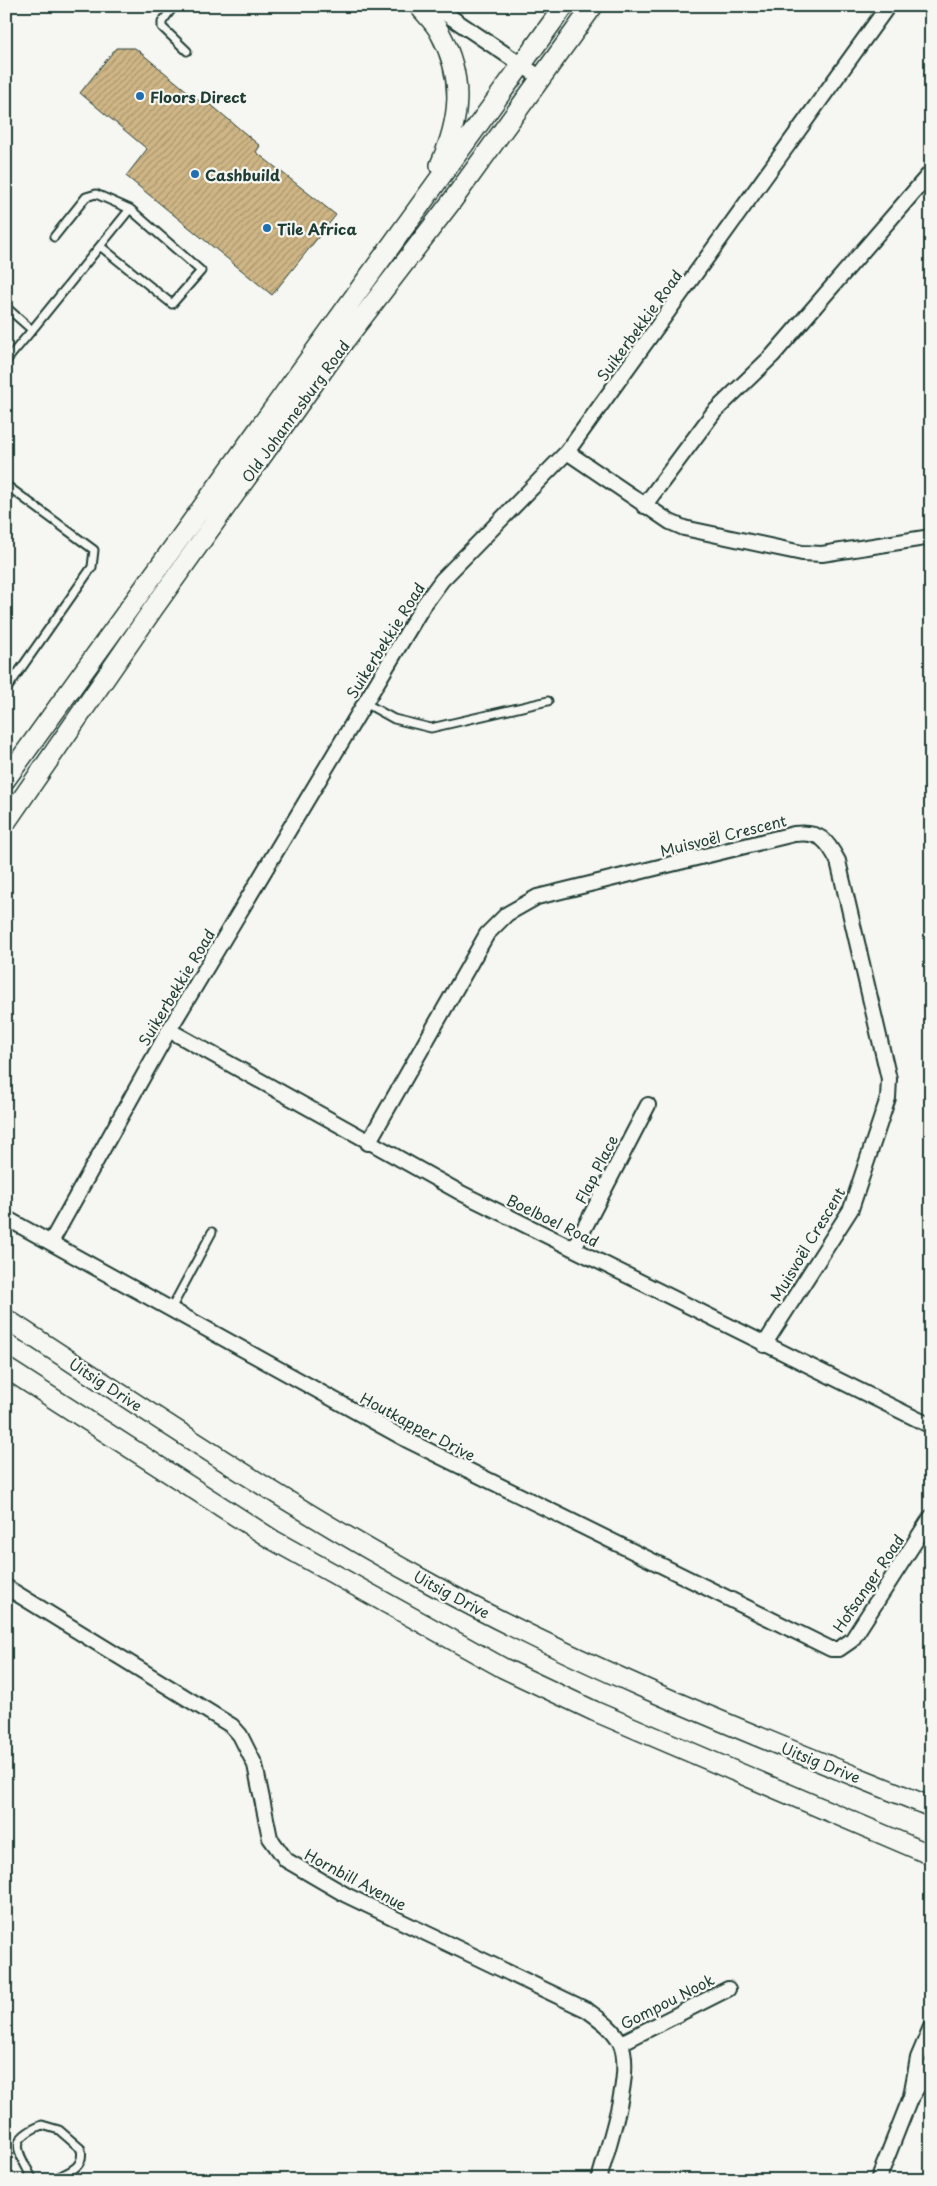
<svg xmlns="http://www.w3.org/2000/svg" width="937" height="2186" viewBox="0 0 937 2186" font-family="'Playpen Sans',sans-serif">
	<defs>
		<pattern id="building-hatch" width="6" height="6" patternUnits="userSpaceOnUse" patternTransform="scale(1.25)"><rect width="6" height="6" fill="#d0b686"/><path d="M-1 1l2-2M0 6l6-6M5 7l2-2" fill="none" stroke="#a8956e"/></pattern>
	</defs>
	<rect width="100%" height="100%" fill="#f6f6f2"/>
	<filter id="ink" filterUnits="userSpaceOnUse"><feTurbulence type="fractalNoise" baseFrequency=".02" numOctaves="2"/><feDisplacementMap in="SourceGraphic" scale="10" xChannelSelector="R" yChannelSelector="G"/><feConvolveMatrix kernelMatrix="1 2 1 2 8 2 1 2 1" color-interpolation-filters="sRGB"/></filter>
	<g filter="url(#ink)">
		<path fill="url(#building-hatch)" stroke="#1f3d34" d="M 116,48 L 135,48 L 199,101 L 203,98 L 260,146 L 256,152 L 336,215 L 272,295 L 126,176 L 147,149 L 80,93 Z"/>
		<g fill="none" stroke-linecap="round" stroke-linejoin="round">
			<defs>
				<path id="service" d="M 174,6 L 162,22 L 162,27 L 187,51
					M 54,237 L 86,197 L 96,194 L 130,209 L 201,271 L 172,304 L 100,246
					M 6,307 L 32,330 L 130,209
					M 6,361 L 32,330
					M 6,485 L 94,550 L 92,567 L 6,690
					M 365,703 L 394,719 L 431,728 L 548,701
					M 171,1309 L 212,1232
					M 33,2180 C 19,2152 5,2140 42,2125 L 59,2130 L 81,2149 C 85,2169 67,2172 52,2180"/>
				<path id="minor" d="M 434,6 L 541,78
					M 567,452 L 670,522 L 684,528 L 802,553 L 822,554 L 931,537
					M 644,506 L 714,412 L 773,355 L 931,172
					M 169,1030 L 463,1194 L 931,1426
					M 368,1143 L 487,934 L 507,914 L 537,897 L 794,834 C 820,831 827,840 838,861 L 889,1079 L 888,1098 L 851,1209 L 764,1345
					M 6,1218 L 407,1440 L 831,1649 L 839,1649 L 852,1640 L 931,1517
					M 51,1242 L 169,1030 L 423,606 L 442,580 L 567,452 L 888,6
					M 574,1248 L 648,1105
					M 6,1587 L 232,1726 L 240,1735 L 255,1765 L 270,1838 L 286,1860 L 346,1895 L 587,2010 C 599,2019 613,2028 620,2042 C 635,2071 607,2148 599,2180
					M 621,2043 L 728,1989
					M 911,2096 L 918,2058 L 931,2027
					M 878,2180 L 910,2099 L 931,2066"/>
				<path id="secondary" d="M 419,6 C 426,15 435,23 440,33 C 465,79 460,120 440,165
					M 6,779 L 564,6
					M 6,822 L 153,609 L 339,348 L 452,201 L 593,6
					M 6,1319 C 146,1410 284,1504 431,1584 C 591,1672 762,1738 931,1807
					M 6,1368 L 273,1540 L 503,1668 L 594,1711 L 931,1855"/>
			</defs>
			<use href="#service" stroke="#1f3d34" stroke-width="11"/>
			<use href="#minor" stroke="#1f3d34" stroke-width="18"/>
			<use href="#secondary" stroke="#1f3d34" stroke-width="22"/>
			<use href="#service" stroke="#f6f6f2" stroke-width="7"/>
			<use href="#minor" stroke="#f6f6f2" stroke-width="14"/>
			<use href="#secondary" stroke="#f6f6f2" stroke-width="19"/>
		</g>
	</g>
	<g fill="#1f6fb2" stroke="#f6f6f2" stroke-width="2">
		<circle cx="140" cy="96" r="5"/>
		<circle cx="195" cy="174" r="5"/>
		<circle cx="267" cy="228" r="5"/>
	</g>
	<g text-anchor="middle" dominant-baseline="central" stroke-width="4.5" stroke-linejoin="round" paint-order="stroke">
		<g font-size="15" font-weight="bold" fill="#1f3d34" stroke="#f6f6f2" text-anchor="start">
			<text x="150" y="96">Floors Direct</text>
			<text x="205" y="174">Cashbuild</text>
			<text x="277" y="228">Tile Africa</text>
		</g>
		<g font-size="15" fill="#1f3d34" stroke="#f6f6f2">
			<text transform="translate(639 325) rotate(-54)">Suikerbekkie Road</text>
			<text transform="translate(295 411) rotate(-54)">Old Johannesburg Road</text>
			<text transform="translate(385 640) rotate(-58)">Suikerbekkie Road</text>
			<text transform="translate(723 835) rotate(-14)">Muisvoël Crescent</text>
			<text transform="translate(176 987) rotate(-59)">Suikerbekkie Road</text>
			<text transform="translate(596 1169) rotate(-63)">Flap Place</text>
			<text transform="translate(553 1220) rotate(26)">Boelboel Road</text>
			<text transform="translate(807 1244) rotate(-59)">Muisvoël Crescent</text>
			<text transform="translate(106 1384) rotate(33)">Uitsig Drive</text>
			<text transform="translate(418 1426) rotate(28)">Houtkapper Drive</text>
			<text transform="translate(868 1583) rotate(-56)">Hofsanger Road</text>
			<text transform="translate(452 1594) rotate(28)">Uitsig Drive</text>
			<text transform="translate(821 1762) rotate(22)">Uitsig Drive</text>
			<text transform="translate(356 1879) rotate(28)">Hornbill Avenue</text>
			<text transform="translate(667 2001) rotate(-27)">Gompou Nook</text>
		</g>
	</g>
	<rect width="937" height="2186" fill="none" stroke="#f6f6f2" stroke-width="25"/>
	<rect x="12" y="12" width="912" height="2161" fill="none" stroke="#1f3d34" stroke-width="2" filter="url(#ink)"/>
</svg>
